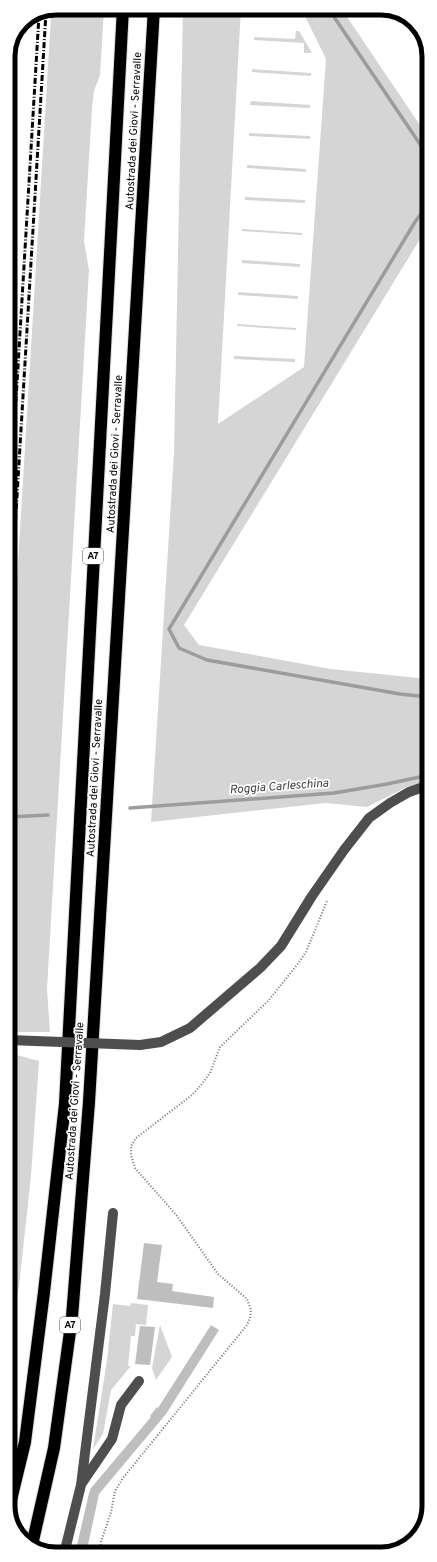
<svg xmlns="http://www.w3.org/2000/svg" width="437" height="1562" viewBox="0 0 437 1562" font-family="Overpass,sans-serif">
	<rect width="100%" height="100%" fill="#fff"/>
	<path fill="#d5d5d5" d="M 56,8 L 104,8 L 100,75 L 94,91 L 92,108 L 84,241 L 89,270 L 47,989 L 50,1032 L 9,1032 L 8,630 L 14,630 L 51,16 L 53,15 L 54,9 Z
		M 183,8 L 241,8 L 218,424 L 304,367 L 326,59 L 301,8 L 341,8 L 428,137 L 428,226 L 184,625 L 199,645 L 331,669 L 428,679 L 429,781 L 407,787 L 367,807 L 326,803 L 151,822 L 174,453 Z
		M 296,31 L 299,31 L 312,53 L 304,53 L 304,43 L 254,40 L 254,37 L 295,39 Z
		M 252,69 L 311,73 L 311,76 L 252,72 Z
		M 251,101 L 310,105 L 310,108 L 250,105 Z
		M 249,133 L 310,136 L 310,139 L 249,136 Z
		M 247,165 L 306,169 L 306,172 L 247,168 Z
		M 245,197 L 305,200 L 305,203 L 245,200 Z
		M 242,229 L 302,233 L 302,235 L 242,231 Z
		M 242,260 L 300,264 L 300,267 L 242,263 Z
		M 239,292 L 298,296 L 298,299 L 238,295 Z
		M 237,324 L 296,328 L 296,330 L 237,326 Z
		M 234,356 L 295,359 L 295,362 L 234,359 Z
		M 13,1054 L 39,1061 L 31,1176 L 19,1286 L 9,1340 L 9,1056 Z
		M 131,1303 L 148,1305 L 146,1325 L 136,1324 L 135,1336 L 131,1336 L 128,1366 L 131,1366 L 111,1390 L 103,1434 L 93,1449 L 107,1360 L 113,1304 L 130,1306 Z
		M 160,1325 L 172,1357 L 156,1380 L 152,1368 Z"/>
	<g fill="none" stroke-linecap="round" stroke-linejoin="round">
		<path stroke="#9c9c9c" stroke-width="3.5" d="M 328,8 L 428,156
			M 428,204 L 415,222 L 169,629 L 179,648 L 207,660 L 400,694 L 428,697
			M 130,808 L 334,793 L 387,784 L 429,775
			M 9,817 L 48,815"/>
	</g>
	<path fill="#bebebe" d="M 144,1243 L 162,1245 L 157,1282 L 173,1284 L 172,1291 L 214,1297 L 213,1308 L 137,1299 Z
		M 211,1325 L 219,1330 L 166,1414 L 99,1494 L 86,1554 L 75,1554 L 89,1493 L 91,1488 L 151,1417 L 150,1416 L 157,1407 L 158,1408 Z
		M 140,1326 L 155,1327 L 150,1365 L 135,1364 Z"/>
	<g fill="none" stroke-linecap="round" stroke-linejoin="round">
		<defs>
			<path id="highway" d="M 9,1508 L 25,1442 L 44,1292 L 65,1104 L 123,8
				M 32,1545 L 54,1448 L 72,1317 L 89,1102 L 154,8"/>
		</defs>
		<use href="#highway" stroke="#dbdbdb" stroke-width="14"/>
		<path stroke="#707070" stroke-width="2" stroke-dasharray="1 2" stroke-linecap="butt" d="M 100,1554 L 101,1542 L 111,1512 L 115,1491 L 123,1478 L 247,1325 L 250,1318 L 251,1310 L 247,1299 L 218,1274 L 177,1216 L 135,1168 L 131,1155 L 131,1146 L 136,1138 L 192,1095 L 201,1085 L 210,1073 L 220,1047 L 268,1001 L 297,965 L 306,952 L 327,901"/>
		<path stroke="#4e4e4e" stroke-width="10" d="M 8,102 L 12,47
			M 140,1045 L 161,1042 L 190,1028 L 260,968 L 281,946 L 312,896 L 344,850 L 369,818 L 390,803 L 409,792 L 429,785
			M 82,1483 L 112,1439 L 121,1405 L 139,1381
			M 64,1554 L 81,1485 L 105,1294 L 113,1213"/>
		<use href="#highway" stroke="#000" stroke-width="12"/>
		<path stroke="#000" stroke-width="3" stroke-dasharray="6 2 1 2" stroke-linecap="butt" d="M 8,534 L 39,15
			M 9,630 L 46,12"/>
		<path stroke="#4e4e4e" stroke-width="10" d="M 9,1040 L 140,1045"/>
	</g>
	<g text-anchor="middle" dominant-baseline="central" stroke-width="3.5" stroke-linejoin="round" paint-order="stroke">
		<g fill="#fff" stroke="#4c4c4c" stroke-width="1">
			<rect x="83" y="548" width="20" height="16" rx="3"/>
			<rect x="60" y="1317" width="20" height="16" rx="3"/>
		</g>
		<g font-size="10" font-weight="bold" fill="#000">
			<text x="93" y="556">A7</text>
			<text x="70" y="1325">A7</text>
		</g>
		<g font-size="11" fill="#000" stroke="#fff">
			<text transform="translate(134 131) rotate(-87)">Autostrada dei Giovi - Serravalle</text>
			<text transform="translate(115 454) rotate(-87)">Autostrada dei Giovi - Serravalle</text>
			<text transform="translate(95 778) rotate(-87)">Autostrada dei Giovi - Serravalle</text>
			<text transform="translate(75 1101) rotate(-86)">Autostrada dei Giovi - Serravalle</text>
		</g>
		<g font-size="12" font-style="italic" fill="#3d3d3d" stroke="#fff">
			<text transform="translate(279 787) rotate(-4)">Roggia Carleschina</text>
		</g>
	</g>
	<path d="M0 0H437V1562H0ZM56 15H381A41 41 0 0 1 422 56V1506A41 41 0 0 1 381 1547H56A41 41 0 0 1 15 1506V56A41 41 0 0 1 56 15Z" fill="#fff" fill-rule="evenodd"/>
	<path fill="none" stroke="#000" stroke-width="5" d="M56 15H381A41 41 0 0 1 422 56V1506A41 41 0 0 1 381 1547H56A41 41 0 0 1 15 1506V56A41 41 0 0 1 56 15Z"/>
</svg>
